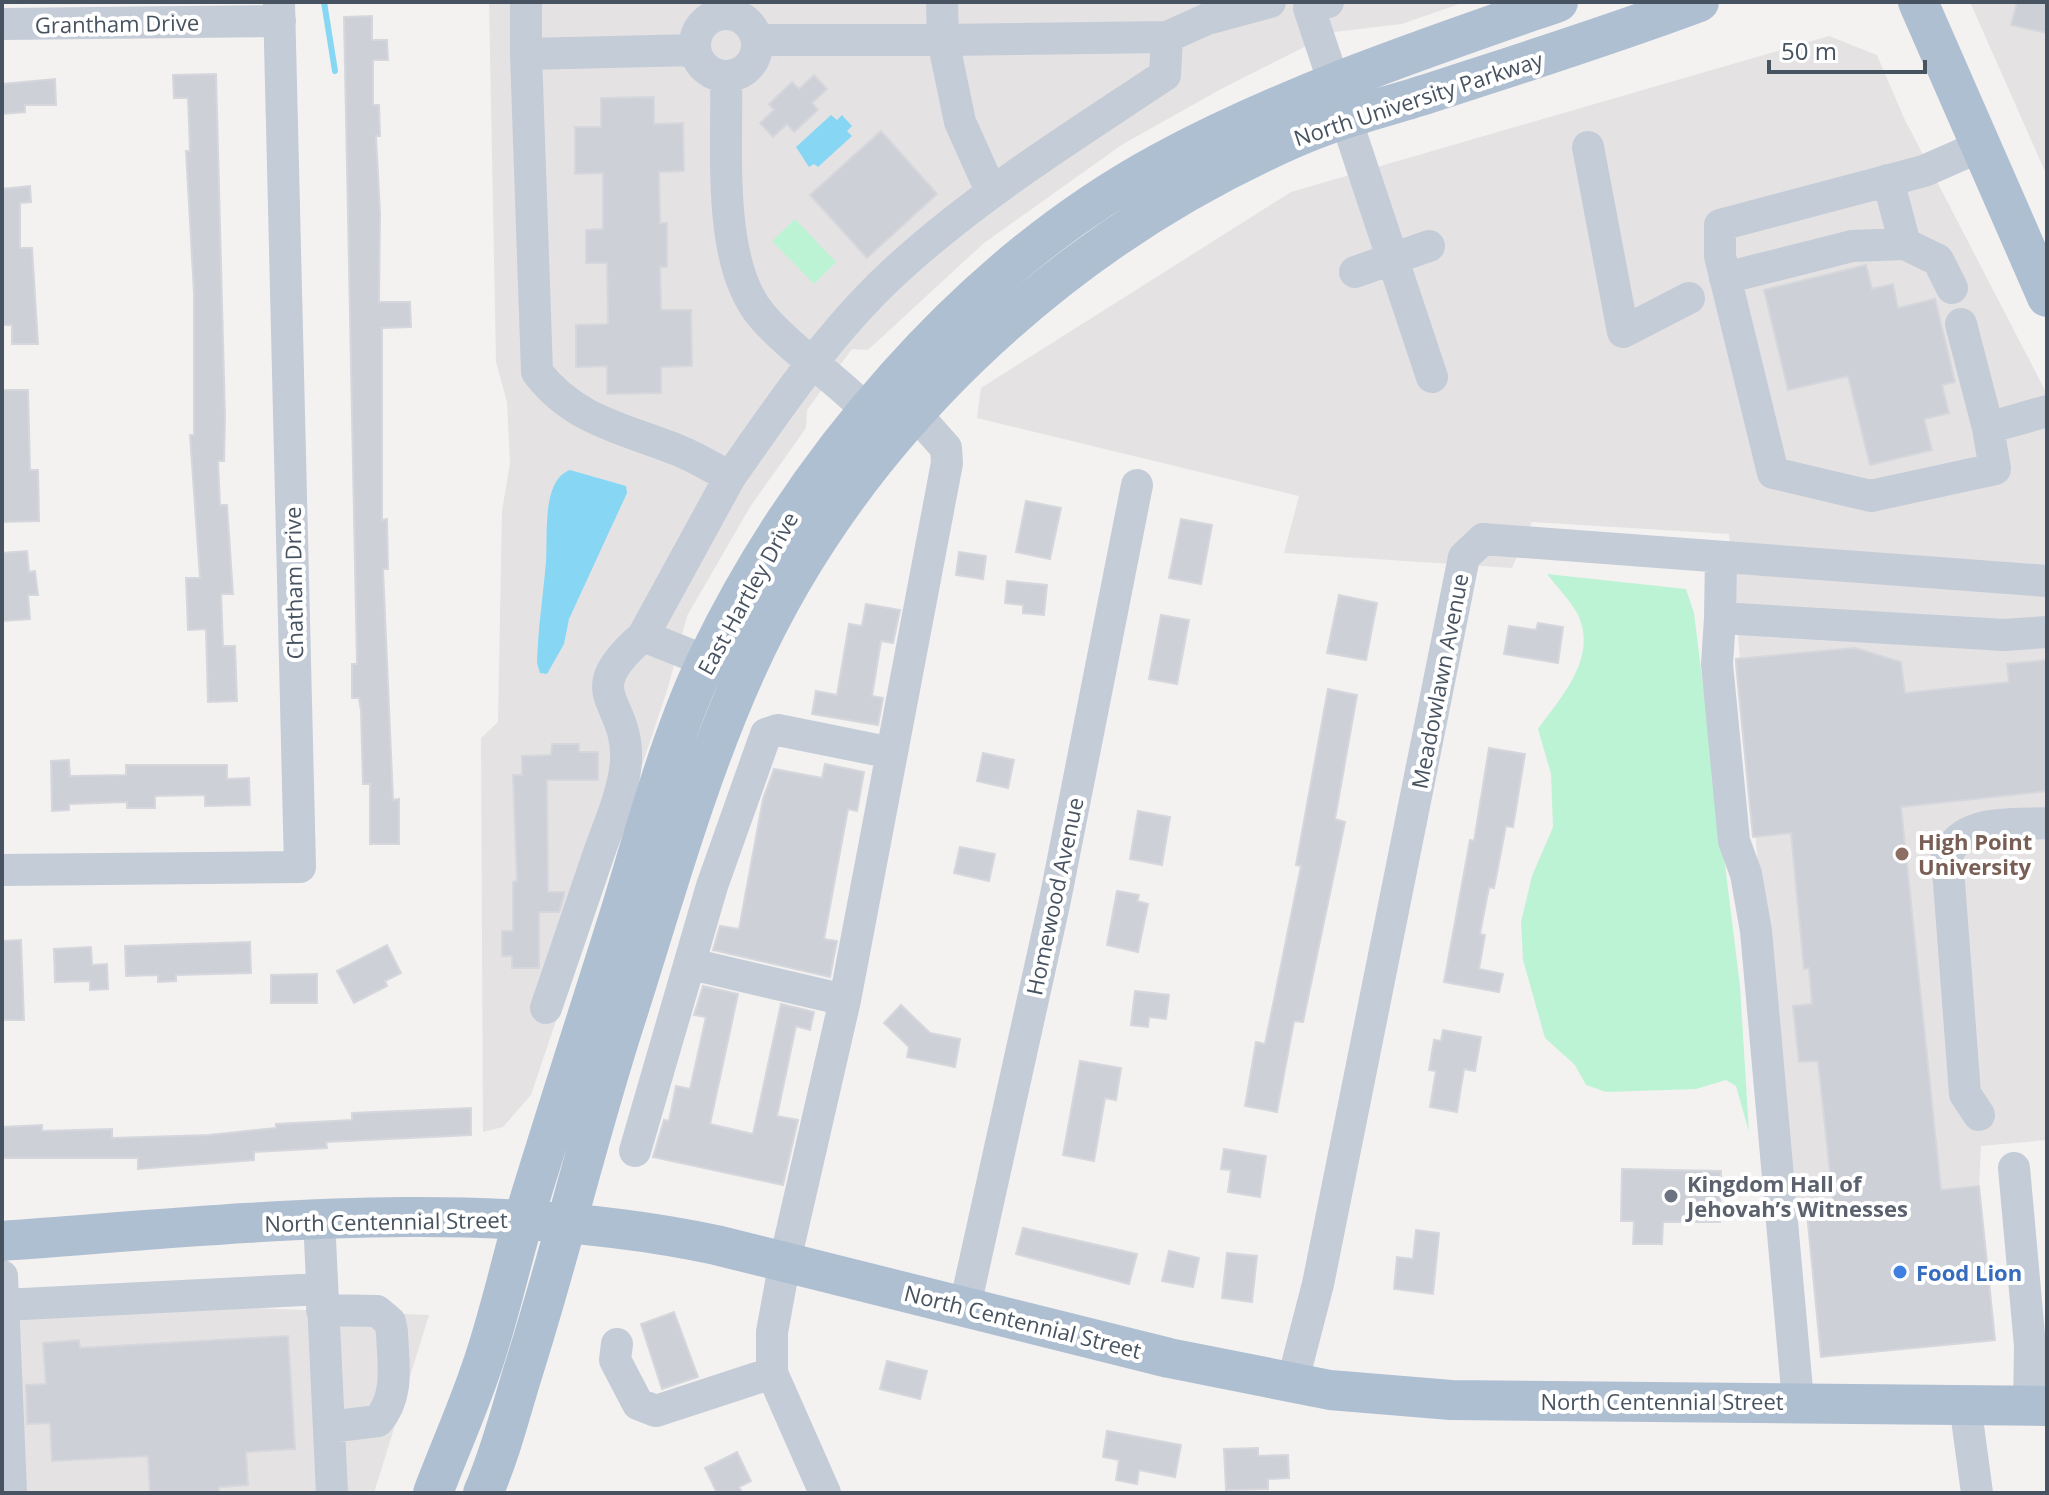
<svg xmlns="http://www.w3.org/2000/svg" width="2049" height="1495" viewBox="0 0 2049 1495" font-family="'Open Sans',sans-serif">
	<rect width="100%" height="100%" fill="#f4f1f1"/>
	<path fill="#e5e2e3" d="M 489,2 L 1465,2 L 1402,24 L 1334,32 L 1223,88 L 1123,144 L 984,243 L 868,350 L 852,349 L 807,410 L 806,428 L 750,507 L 687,616 L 667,691 L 531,1095 L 503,1127 L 483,1132 L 481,738 L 498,722 L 502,511 L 510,463 L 507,402 L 496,362 Z
		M 1970,2 L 2047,2 L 2047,176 Z
		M 1829,36 L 1877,55 L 1904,118 L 2047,394 L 2047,1140 L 1981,1146 L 1979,1186 L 1788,1206 L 1729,534 L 1532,522 L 1512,568 L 1284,553 L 1299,496 L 977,418 L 981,388 L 1291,192 Z
		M 2,1298 L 429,1315 L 374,1493 L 2,1493 Z"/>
	<path fill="#bdf3d5" d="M 795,219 L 836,262 L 814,284 L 772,241 Z
		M 1547,574 L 1686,589 L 1694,613 L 1740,986 L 1749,1132 L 1736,1086 L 1726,1080 L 1696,1089 L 1606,1092 L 1586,1085 L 1575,1065 L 1545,1038 L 1523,960 L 1521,922 L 1532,876 L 1553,827 L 1551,774 L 1538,729 C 1561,697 1598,658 1578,615 C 1571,601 1557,587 1547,574 Z"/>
	<path fill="#87d7f4" d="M 831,115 L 837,120 L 842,115 L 852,126 L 847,131 L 852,136 L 818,167 L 814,164 L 809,167 L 796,147 Z
		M 570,470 L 626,486 L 627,493 L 569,619 L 564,644 L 547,674 L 540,673 L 537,663 C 538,629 543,596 546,562 C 548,538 541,480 570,470 Z"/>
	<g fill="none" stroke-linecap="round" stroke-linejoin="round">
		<path stroke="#87d7f4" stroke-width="6" d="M 324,2 L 335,71"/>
	</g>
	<path fill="#cdd0d6" stroke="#d5d7dd" stroke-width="2" d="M 2017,2 L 2047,2 L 2047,33 L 2011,25 Z
		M 372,16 L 372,40 L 387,40 L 388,60 L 373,60 L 373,105 L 379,105 L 380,136 L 376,136 L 380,213 L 379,302 L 410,302 L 411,327 L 382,328 L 382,520 L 387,519 L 388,569 L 383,569 L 393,800 L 399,799 L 399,844 L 370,844 L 370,784 L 363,784 L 361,711 L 359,698 L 352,698 L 352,664 L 357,664 L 344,17 Z
		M 216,74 L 225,417 L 224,461 L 218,461 L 220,505 L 227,505 L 233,594 L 221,594 L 223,646 L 235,646 L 237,701 L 208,702 L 206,629 L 188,630 L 186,578 L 200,578 L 190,435 L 194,435 L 194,293 L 186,151 L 190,151 L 188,98 L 174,98 L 173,75 Z
		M 814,75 L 827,89 L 812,103 L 818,110 L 794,132 L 787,124 L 773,137 L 760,123 L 774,110 L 769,104 L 792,82 L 799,89 Z
		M 55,79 L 56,105 L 25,105 L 25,112 L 2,114 L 2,84 Z
		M 654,97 L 654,124 L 683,123 L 684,171 L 659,172 L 660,223 L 667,223 L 667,267 L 660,267 L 661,310 L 691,310 L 692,366 L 661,367 L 661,393 L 607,394 L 607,366 L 576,367 L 576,325 L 608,324 L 607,263 L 586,263 L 586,230 L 603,229 L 603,173 L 575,174 L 575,127 L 601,127 L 601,98 Z
		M 881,131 L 937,194 L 867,258 L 810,195 Z
		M 30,186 L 31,202 L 20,203 L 20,248 L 32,248 L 38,344 L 12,344 L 12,325 L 2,325 L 2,189 Z
		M 1866,265 L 1872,289 L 1893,284 L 1898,308 L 1935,299 L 1955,382 L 1942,385 L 1949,413 L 1924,419 L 1932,450 L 1870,465 L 1848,376 L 1788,390 L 1764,290 Z
		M 2,390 L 28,390 L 30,470 L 38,470 L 39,521 L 2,522 Z
		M 1026,501 L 1061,508 L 1050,559 L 1016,552 Z
		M 1181,519 L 1212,525 L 1201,584 L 1169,578 Z
		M 27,551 L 29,572 L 35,571 L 38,595 L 28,595 L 30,619 L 2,621 L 2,553 Z
		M 959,552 L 986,556 L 983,579 L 956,575 Z
		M 1007,581 L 1047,585 L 1044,615 L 1023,613 L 1023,605 L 1005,603 Z
		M 1339,595 L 1377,603 L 1366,660 L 1327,653 Z
		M 866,604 L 900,610 L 893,643 L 881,641 L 872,696 L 883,698 L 878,725 L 812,714 L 816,691 L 837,695 L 849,624 L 862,626 Z
		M 1161,615 L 1189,620 L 1177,684 L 1149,679 Z
		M 1538,623 L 1563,627 L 1558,663 L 1504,654 L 1509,626 L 1536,630 Z
		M 1855,648 L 1901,662 L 1905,693 L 2009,682 L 2007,664 L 2047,660 L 2047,791 L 1901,807 L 1941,1190 L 1979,1186 L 1995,1340 L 1821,1357 L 1806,1203 L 1833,1201 L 1818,1061 L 1799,1062 L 1793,1006 L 1812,1004 L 1809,968 L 1804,969 L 1791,833 L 1753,837 L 1736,664 L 1736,659 Z
		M 1328,689 L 1357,695 L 1335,819 L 1345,822 L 1303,1022 L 1294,1021 L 1277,1112 L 1245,1106 L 1256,1042 L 1265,1044 L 1301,866 L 1296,865 Z
		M 552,744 L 579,744 L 579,752 L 598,752 L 598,780 L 547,780 L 548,892 L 564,892 L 564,896 L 559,912 L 539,912 L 539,968 L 512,968 L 512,956 L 502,956 L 502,931 L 513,931 L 513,882 L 517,881 L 513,775 L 522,775 L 522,756 L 551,755 Z
		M 1489,748 L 1525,754 L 1513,827 L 1506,826 L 1494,888 L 1489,887 L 1480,934 L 1485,935 L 1479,969 L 1503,974 L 1499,992 L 1444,982 L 1470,840 L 1474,841 Z
		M 983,753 L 1014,760 L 1008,788 L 977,781 Z
		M 69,760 L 70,776 L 126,775 L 126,765 L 227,765 L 227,779 L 249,778 L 250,805 L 205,806 L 205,795 L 155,796 L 155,808 L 127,808 L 127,802 L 69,804 L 69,810 L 52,811 L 51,761 Z
		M 825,764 L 864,772 L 857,811 L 848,809 L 824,939 L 837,941 L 830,977 L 713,950 L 720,926 L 739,929 L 763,799 L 774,769 L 822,778 Z
		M 1138,811 L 1170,817 L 1162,865 L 1130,859 Z
		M 960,847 L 995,854 L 989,881 L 954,873 Z
		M 1117,891 L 1139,895 L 1137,901 L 1148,904 L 1138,952 L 1107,945 Z
		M 21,940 L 24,1020 L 2,1020 L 2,941 Z
		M 250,942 L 251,973 L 176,975 L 176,981 L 158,982 L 158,975 L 126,976 L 125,946 Z
		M 387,945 L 401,973 L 385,981 L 387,986 L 354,1003 L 337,971 Z
		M 91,947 L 92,965 L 107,964 L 108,989 L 90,990 L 90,981 L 55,982 L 54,949 Z
		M 317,974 L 317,1003 L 271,1003 L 271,975 Z
		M 703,986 L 738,994 L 710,1124 L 753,1134 L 781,1004 L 814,1012 L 810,1030 L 796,1026 L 777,1116 L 798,1120 L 783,1185 L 653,1157 L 664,1120 L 669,1121 L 676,1086 L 690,1089 L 706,1017 L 694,1015 Z
		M 1135,991 L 1169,995 L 1166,1019 L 1149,1017 L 1148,1027 L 1131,1025 Z
		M 901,1005 L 930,1033 L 960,1039 L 955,1067 L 907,1057 L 909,1047 L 884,1023 Z
		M 1443,1030 L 1481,1037 L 1475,1071 L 1464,1069 L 1457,1112 L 1430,1107 L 1436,1071 L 1429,1070 L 1434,1040 L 1441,1041 Z
		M 1080,1061 L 1121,1068 L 1116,1100 L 1105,1098 L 1094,1161 L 1063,1155 Z
		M 471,1108 L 471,1135 L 326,1142 L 327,1148 L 254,1152 L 254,1160 L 138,1169 L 138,1158 L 2,1158 L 2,1127 L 42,1125 L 42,1131 L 112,1129 L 112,1138 L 209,1135 L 276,1128 L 276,1124 L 352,1120 L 352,1113 Z
		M 1224,1149 L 1266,1156 L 1260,1197 L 1228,1192 L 1231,1170 L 1221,1169 Z
		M 1622,1169 L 1721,1171 L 1720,1222 L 1663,1222 L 1662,1244 L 1633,1244 L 1634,1221 L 1621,1221 Z
		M 1023,1228 L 1137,1254 L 1129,1284 L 1016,1254 Z
		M 1416,1230 L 1439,1233 L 1433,1294 L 1394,1289 L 1397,1257 L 1413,1259 Z
		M 1169,1251 L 1199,1258 L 1193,1287 L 1162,1281 Z
		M 1227,1253 L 1257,1256 L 1252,1302 L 1222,1298 Z
		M 674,1312 L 698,1377 L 662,1389 L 641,1324 Z
		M 288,1336 L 295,1449 L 246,1452 L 248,1485 L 219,1487 L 219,1493 L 150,1493 L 148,1456 L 52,1461 L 50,1423 L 27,1424 L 26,1385 L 46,1384 L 43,1343 L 79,1340 L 80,1348 Z
		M 887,1361 L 927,1371 L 920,1399 L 880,1389 Z
		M 1107,1431 L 1181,1445 L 1175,1477 L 1139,1470 L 1137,1484 L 1116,1480 L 1119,1460 L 1103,1457 Z
		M 1258,1448 L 1258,1456 L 1288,1455 L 1289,1478 L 1268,1479 L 1268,1489 L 1226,1490 L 1224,1449 Z
		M 737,1452 L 751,1481 L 739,1487 L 742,1493 L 717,1493 L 705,1468 Z"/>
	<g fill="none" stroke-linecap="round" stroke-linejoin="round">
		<path stroke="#c4ccd7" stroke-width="32" d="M 526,2 L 526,54
			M 1328,2 L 1309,8 L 1432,377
			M695 45a31 31 0 1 1 62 0a31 31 0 1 1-62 0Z
			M 2,24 L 280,21
			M 757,40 L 943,40 L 942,2
			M 695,50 L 526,54 L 537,372 C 574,421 625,429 680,451 C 697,458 713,468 730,477 C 782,403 834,325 903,264 C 983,192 1075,135 1165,75 L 1167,37
			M 726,79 C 728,149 716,262 762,316 C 793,352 834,376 866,410
			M 1981,146 L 1924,171 L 1720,225 L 1720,256 L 1773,473 L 1871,496 L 1995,469 L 1988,428 L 2047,411
			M 1588,147 L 1623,332 L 1689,298
			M 1888,180 L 1905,244 L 1938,260 L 1952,288
			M 991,191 L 960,122 L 943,40 L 1167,37 L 1207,19 L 1270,2
			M 1355,272 L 1429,246
			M 1725,278 L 1852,246 L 1905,244
			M 1961,324 L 1988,428
			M 1721,558 L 1720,618 L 2004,635 L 2047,632
			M 1720,618 L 1717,664 L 1734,841 L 1746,874 L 1756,931 L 1798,1401
			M 706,661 L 643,636 L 730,477
			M 2,870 L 300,867 L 279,2
			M 691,964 L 845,1000
			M 546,1008 C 564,955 582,903 600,850 C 610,822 624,791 626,761 C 629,697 574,696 643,636
			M 1979,1115 L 1965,1094 L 1947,856 C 1962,818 2013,825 2047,823
			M 635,1151 L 712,886 L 766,734 L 778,730 L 892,753
			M 2014,1168 L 2030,1346 L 2029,1406
			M 319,1218 L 332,1493
			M 2,1276 L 11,1493
			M 3,1305 L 321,1289
			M 965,1306 L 1055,900 L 1137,485
			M 322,1310 L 377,1311 L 390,1322 L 392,1332 C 393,1364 400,1395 378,1421 L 329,1427
			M 617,1344 L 615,1360 L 638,1404 L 656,1411 L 772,1373
			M 1292,1384 L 1318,1284 L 1464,557 L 1483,539 L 2047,581
			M 1965,1404 L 1977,1493
			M 825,1493 L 772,1373 L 772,1332 L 785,1261 L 845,1000 L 947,463 L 946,448 L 914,412"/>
		<path stroke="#afbfd2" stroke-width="40" d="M 1918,2 L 2047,297
			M 2,1241 C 239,1224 482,1195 716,1245 L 1169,1358 L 1330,1390 L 1451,1400 L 2047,1406
			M 433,1493 C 448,1453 466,1413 480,1372 C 498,1322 509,1269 524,1218 C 555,1116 588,1015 620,913 C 645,832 671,734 708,658 C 803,462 967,268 1160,163 C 1286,95 1423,49 1558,2
			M 483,1493 C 500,1455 510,1414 522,1375 C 559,1259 587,1140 624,1024 C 662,906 695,783 746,670 C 852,434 1059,241 1294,138 C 1338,118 1387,107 1433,92 C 1522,63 1611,35 1699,2"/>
	</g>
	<circle fill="#8d6e63" stroke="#fff" stroke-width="3" cx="1902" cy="854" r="8"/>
	<circle fill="#6b7280" stroke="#fff" stroke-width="3" cx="1671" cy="1196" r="8"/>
	<circle fill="#3f7fe0" stroke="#fff" stroke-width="3" cx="1900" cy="1272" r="8"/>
	<g text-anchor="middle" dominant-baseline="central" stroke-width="8" stroke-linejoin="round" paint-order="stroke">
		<g font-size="22" fill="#475360" stroke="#fff">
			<text transform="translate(117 23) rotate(-1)">Grantham Drive</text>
			<text transform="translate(1418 98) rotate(-18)">North University Parkway</text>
			<text transform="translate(293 583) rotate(-91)">Chatham Drive</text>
			<text transform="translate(747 593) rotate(-61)">East Hartley Drive</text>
			<text transform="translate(1439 681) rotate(-79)">Meadowlawn Avenue</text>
			<text transform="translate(1054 896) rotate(-78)">Homewood Avenue</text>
			<text transform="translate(386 1221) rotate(-1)">North Centennial Street</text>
			<text transform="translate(1023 1321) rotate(14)">North Centennial Street</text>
			<text x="1662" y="1401">North Centennial Street</text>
		</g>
		<g font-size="22" font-weight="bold" fill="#785e54" stroke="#fff" text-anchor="start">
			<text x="1918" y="841">High Point<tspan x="1918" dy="25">University</tspan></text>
		</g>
		<g font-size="22" font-weight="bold" fill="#5b616d" stroke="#fff" text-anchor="start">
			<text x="1687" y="1183">Kingdom Hall of<tspan x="1687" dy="25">Jehovah’s Witnesses</tspan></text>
		</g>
		<g font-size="22" font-weight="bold" fill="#366cbe" stroke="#fff" text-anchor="start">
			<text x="1916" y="1272">Food Lion</text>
		</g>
	</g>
	<rect width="2049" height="1495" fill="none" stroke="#475360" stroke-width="8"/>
	<path d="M1769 60v12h156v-12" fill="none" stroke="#475360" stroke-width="4"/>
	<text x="1781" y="60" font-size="24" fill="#475360" stroke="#ffffff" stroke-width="6" paint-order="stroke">50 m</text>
</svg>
